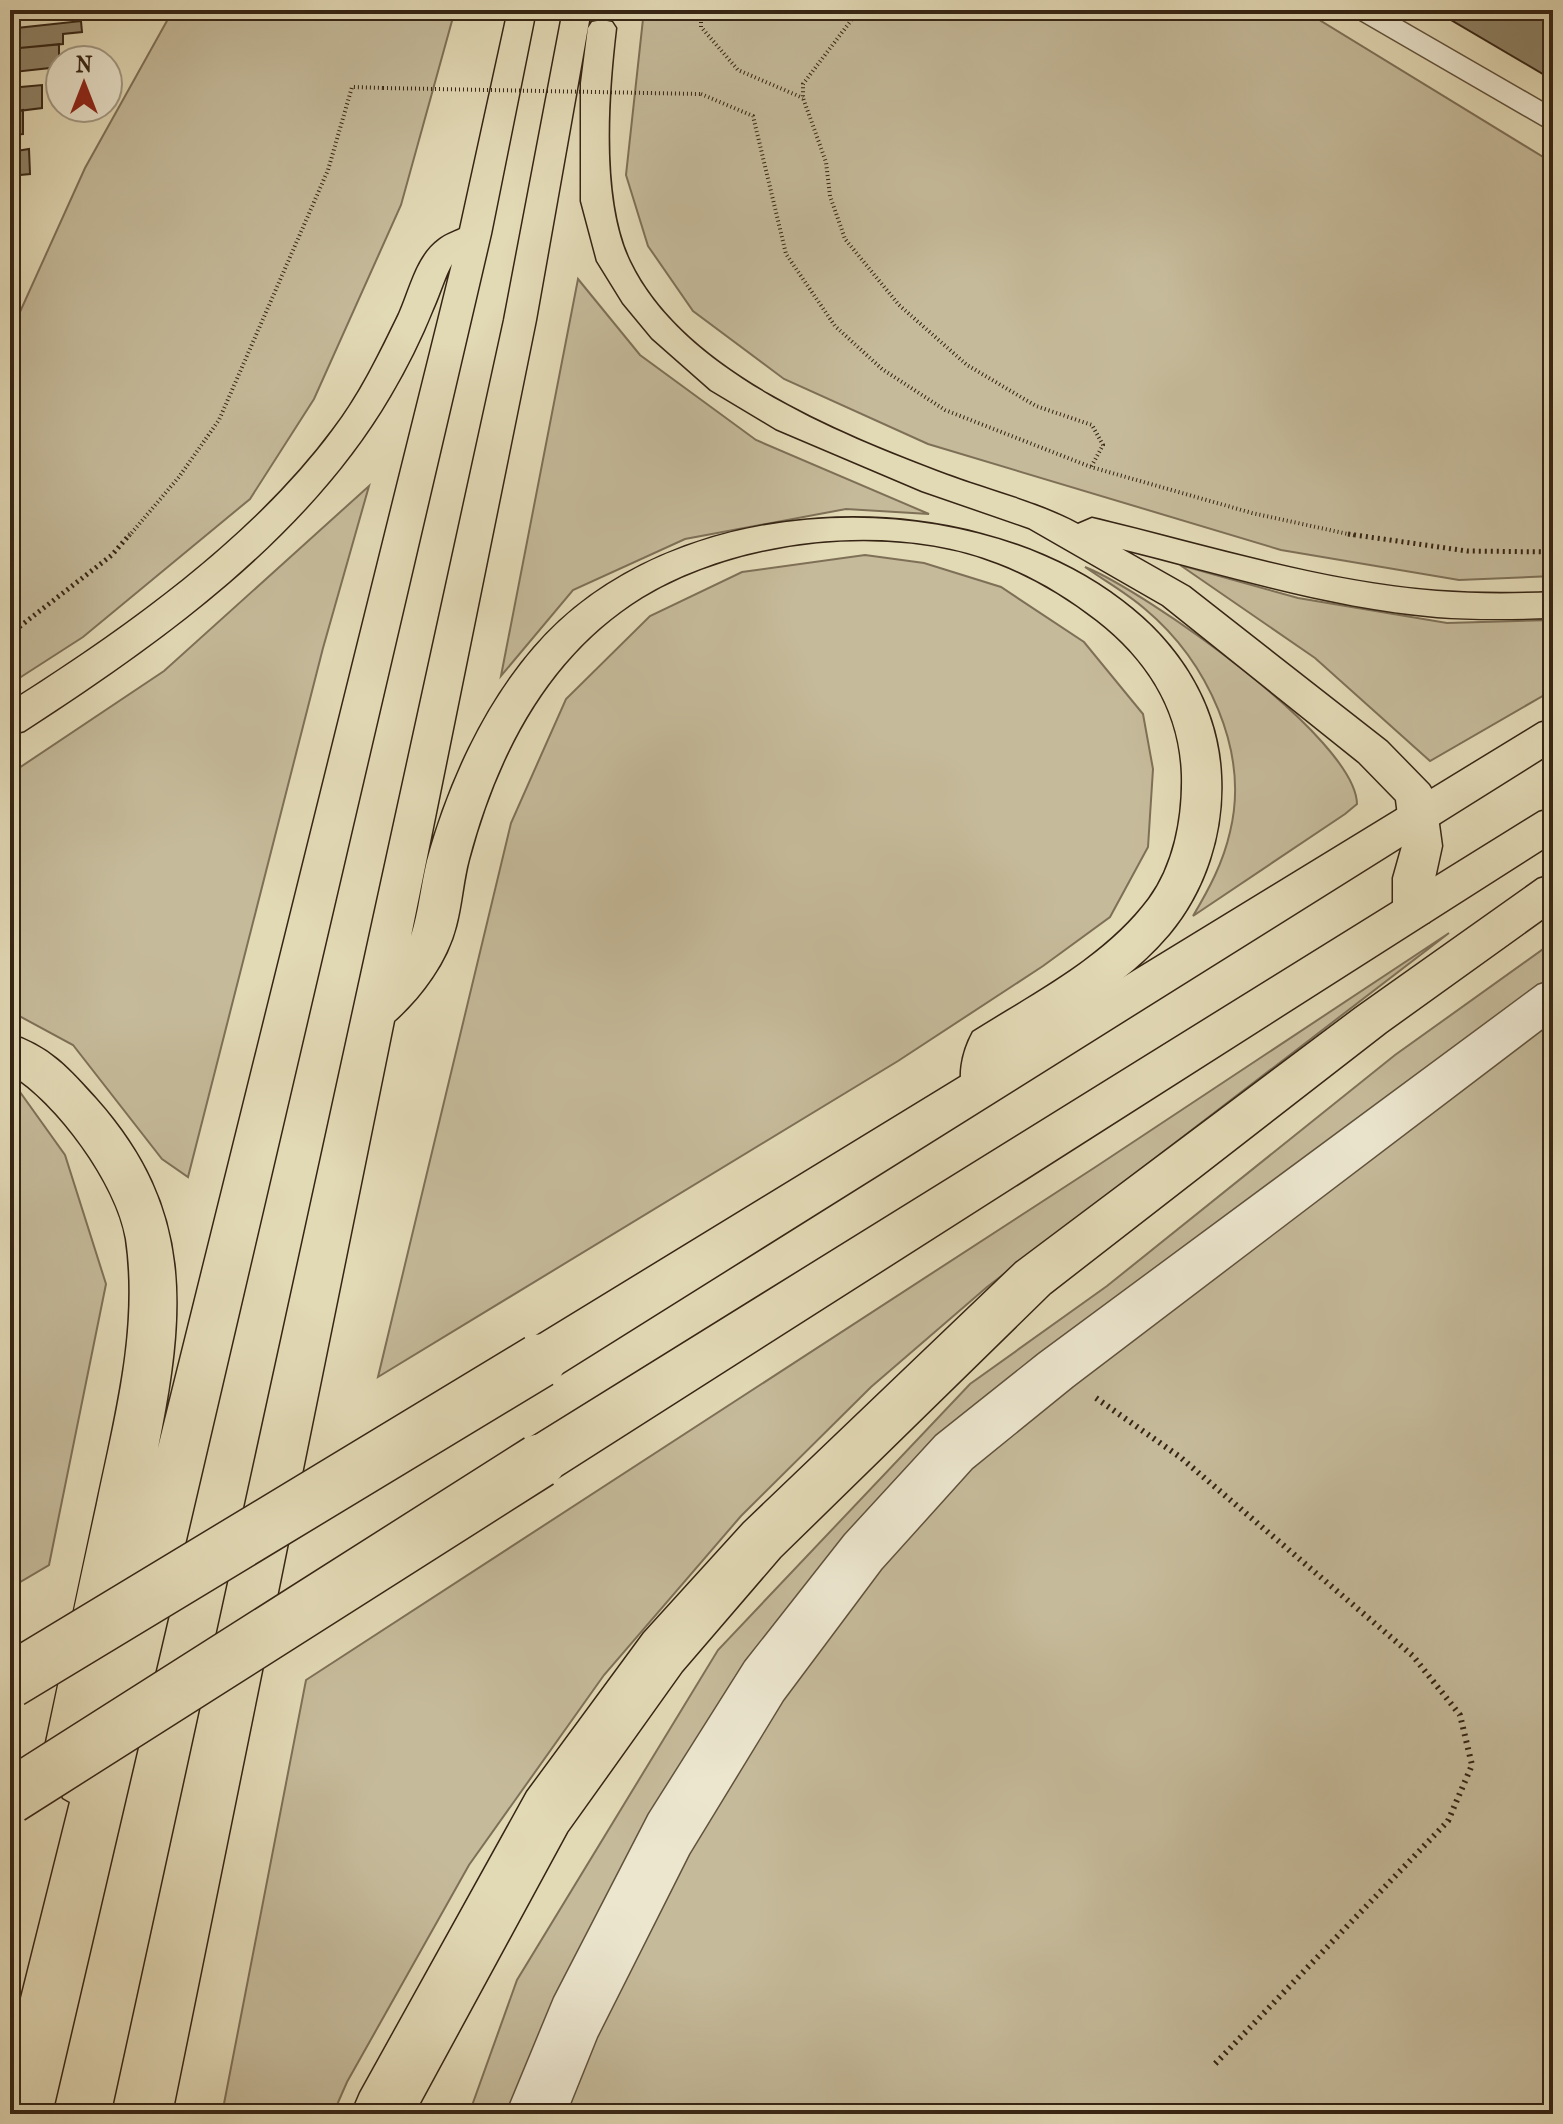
<svg xmlns="http://www.w3.org/2000/svg" width="1563" height="2124" viewBox="0 0 1563 2124" font-family="'IM FELL French Canon',serif">
	<rect width="100%" height="100%" fill="#e2d9b5"/>
	<filter id="stains"><feTurbulence type="fractalNoise" baseFrequency=".0025" numOctaves="4"/><feColorMatrix values="0 0 0 0 .2 0 0 0 0 .09 0 0 0 0 .02 0 0 0 .5 -.17"/></filter>
	<radialGradient id="worn" r=".72"><stop offset=".6" stop-color="#630" stop-opacity="0"/><stop offset="1" stop-color="#630" stop-opacity=".3"/></radialGradient>
	<path fill="#c5ba9a" stroke="#7e7057" stroke-width="2" d="M 173,10 L 455,10 L 401,205 L 314,399 L 250,499 L 83,637 L 10,684 L 10,334 L 85,168 Z
		M 644,10 L 1303,10 L 1553,163 L 1553,576 L 1459,580 L 1281,550 L 928,444 L 784,379 L 693,311 L 648,246 L 626,175 Z
		M 578,279 L 640,355 L 756,440 L 929,514 L 846,509 L 685,539 L 573,590 L 501,676 Z
		M 369,486 L 323,648 L 188,1177 L 162,1159 L 73,1045 L 10,1011 L 10,774 L 164,671 Z
		M 865,555 L 924,563 L 1001,587 L 1084,642 L 1143,714 L 1153,769 L 1148,847 L 1110,917 L 1043,966 L 898,1061 L 378,1377 L 511,823 L 566,699 L 650,616 L 742,572 Z
		M 1180,565 L 1298,598 L 1447,623 L 1553,620 L 1553,690 L 1430,761 L 1315,658 Z
		M 1085,567 C 1145,591 1356,738 1357,804 L 1345,814 L 1193,916 C 1209,889 1223,863 1230,832 C 1250,751 1207,661 1145,609 C 1127,593 1105,581 1085,567 Z
		M 1449,933 L 987,1287 L 871,1387 L 741,1516 L 604,1675 L 469,1865 L 347,2082 L 333,2114 L 222,2114 L 306,1680 L 1097,1166 Z
		M 1553,942 L 1553,2114 L 469,2114 L 517,1980 L 718,1650 L 970,1384 L 1107,1286 L 1395,1055 Z
		M 10,1078 L 65,1155 L 106,1284 L 49,1565 L 10,1588 Z"/>
	<path fill="#8f8368" stroke="#362514" stroke-width="2" d="M 1434,10 L 1553,10 L 1553,80 Z
		M 81,21 L 82,32 L 63,34 L 63,44 L 10,49 L 11,42 L 17,41 L 17,28 Z
		M 59,44 L 59,67 L 14,72 L 10,49 Z
		M 42,85 L 42,108 L 10,112 L 10,88 Z
		M 23,110 L 23,134 L 10,135 L 10,112 Z
		M 29,149 L 30,174 L 10,176 L 10,152 Z"/>
	<g fill="none" stroke-linecap="round" stroke-linejoin="round">
		<defs>
			<path id="minor" d="M 1349,10 L 1383,10 L 1553,108 L 1553,129 L 1543,126 L 1353,16 Z
				M 1553,980 L 1553,1021 L 1073,1386 L 972,1468 L 881,1569 L 783,1700 L 689,1854 L 597,2037 L 566,2114 L 506,2114 L 554,1998 L 649,1814 L 745,1662 L 845,1535 L 936,1436 L 1039,1354 L 1538,985 Z"/>
			<path id="major" d="M 1553,719 L 1553,752 L 556,1377 L 539,1383 L 522,1377 L 515,1361 L 522,1345 L 1539,723 Z
				M 1553,808 L 1553,843 L 557,1478 L 539,1484 L 521,1478 L 514,1461 L 521,1444 L 1539,812 Z"/>
			<path id="highway" d="M 508,10 L 536,10 L 491,234 L 52,2114 L 10,2114 L 10,2042 L 70,1802 L 63,1798 L 45,1747 C 62,1666 79,1585 97,1503 C 115,1417 139,1328 126,1239 C 117,1184 57,1102 10,1074 L 10,1034 C 50,1047 69,1069 96,1099 C 195,1210 185,1313 158,1448 L 452,264 C 444,278 440,294 433,309 C 421,339 406,369 390,396 C 307,538 159,644 24,731 L 10,735 L 10,702 C 124,630 252,539 333,430 C 360,395 380,353 399,314 C 410,290 416,257 439,240 C 445,235 454,232 460,229 Z
				M 563,10 L 591,10 L 536,320 L 411,936 C 419,911 421,886 427,861 C 448,785 483,707 534,648 C 670,489 961,478 1122,601 C 1178,643 1218,704 1221,776 C 1224,833 1205,891 1169,934 C 1126,985 1064,1019 1009,1054 L 1004,1086 L 998,1099 L 982,1104 L 966,1099 C 956,1079 962,1052 973,1032 C 1033,994 1105,958 1149,899 C 1174,865 1183,818 1182,775 C 1180,710 1147,659 1097,620 C 1066,596 1034,577 998,563 C 892,521 739,538 642,597 C 548,655 497,754 469,859 C 463,881 462,904 456,926 C 447,962 421,997 394,1021 L 172,2114 L 112,2114 L 504,320 Z
				M 602,20 L 612,22 L 616,28 C 608,95 600,200 630,262 C 683,372 839,434 947,475 C 990,491 1037,502 1078,524 L 1092,518 C 1206,545 1320,582 1437,591 C 1476,594 1514,594 1553,592 L 1553,618 C 1514,619 1476,620 1437,617 C 1330,608 1226,575 1122,549 L 1189,587 L 1387,742 L 1429,785 L 1435,795 L 1442,846 L 1435,878 L 1435,911 L 1429,922 L 1414,927 L 1399,922 L 1393,911 L 1393,878 L 1402,846 L 1396,800 L 1359,762 L 1163,605 L 1029,528 L 922,491 L 776,429 L 711,390 L 652,338 L 623,303 L 597,261 L 581,201 L 581,83 L 588,28 L 592,22 Z
				M 1553,874 L 1553,912 L 1386,1032 L 1050,1293 L 780,1557 L 682,1671 L 567,1832 L 414,2114 L 351,2114 L 360,2093 L 527,1792 L 644,1633 L 744,1523 L 1016,1263 L 1356,1008 L 1538,879 Z"/>
		</defs>
		<use href="#minor" stroke="#61523c" stroke-width="3"/>
		<use href="#major" stroke="#362514" stroke-width="3"/>
		<use href="#highway" stroke="#362514" stroke-width="3"/>
		<path stroke="#362514" stroke-width="4" stroke-dasharray="1 3" stroke-linecap="butt" d="M 701,10 L 701,27 L 738,70 L 803,98
			M 859,10 L 803,84 L 803,98 L 826,162 L 830,196 L 845,239 L 899,305 L 967,365 L 1036,406 L 1092,425 L 1103,445 L 1091,467
			M 701,94 L 753,116 L 786,254 L 835,326 L 882,369 L 945,410 L 1091,467 L 1252,513 L 1357,536
			M 129,536 L 179,477 L 219,420 L 328,170 L 352,87 L 383,88"/>
		<path stroke="#362514" stroke-width="5" stroke-dasharray="2 4" stroke-linecap="butt" d="M 1348,534 L 1467,551 L 1553,552
			M 10,634 L 112,555 L 130,534"/>
		<path stroke="#362514" stroke-width="6" stroke-dasharray="2 5" stroke-linecap="butt" d="M 1096,1398 L 1180,1457 L 1413,1656 L 1460,1715 L 1472,1765 L 1448,1821 L 1214,2065"/>
		<use href="#minor" fill="#ece6cf" fill-rule="evenodd"/>
		<use href="#major" fill="#e2d9b5" fill-rule="evenodd"/>
		<use href="#highway" fill="#e2d9b5" fill-rule="evenodd"/>
		<defs>
			<path id="major-bridge" d="M 10,1681 L 539,1361
				M 10,1797 L 539,1461"/>
		</defs>
		<use href="#major-bridge" stroke="#362514" stroke-width="56" stroke-linecap="butt"/>
		<path stroke="#362514" stroke-width="4" stroke-dasharray="1 3" stroke-linecap="butt" d="M 383,88 L 701,94"/>
		<use href="#major-bridge" stroke="#e2d9b5" stroke-width="53"/>
	</g>
	<rect width="1563" height="2124" fill="none" stroke="#e2d9b5" stroke-width="40"/>
	<rect x="12" y="12" width="1539" height="2100" fill="none" stroke="#362514" stroke-width="4"/>
	<rect x="20" y="20" width="1523" height="2084" fill="none" stroke="#362514" stroke-width="2"/>
	<g transform="translate(84 84)"><circle r="38" fill="#ece6cf" stroke="#a39984" stroke-width="2"/>
	<path d="M0-6L14 30L0 20L-14 30Z" fill="#8f2418"/>
	<text y="-12" font-size="22" font-weight="bold" text-anchor="middle" fill="#362514">N</text>
	</g>
	<rect width="100%" height="100%" filter="url(#stains)"/>
	<rect width="100%" height="100%" fill="url(#worn)"/>
</svg>
